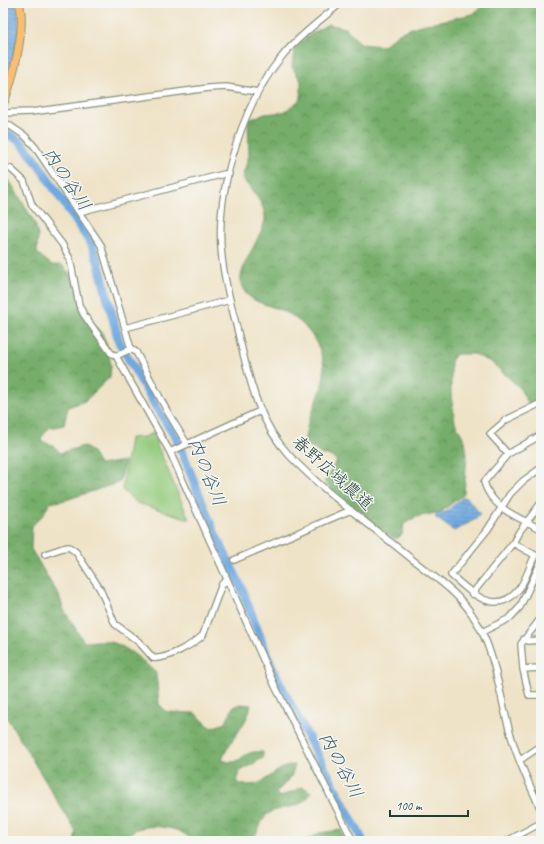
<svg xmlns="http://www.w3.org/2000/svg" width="544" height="844" viewBox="0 0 544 844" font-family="Caveat,'Klee One',sans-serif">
	<defs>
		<pattern id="forest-crowns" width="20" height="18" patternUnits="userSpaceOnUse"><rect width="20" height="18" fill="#76ad6a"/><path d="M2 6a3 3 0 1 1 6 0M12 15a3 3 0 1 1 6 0" fill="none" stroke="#608e58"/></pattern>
		<pattern id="water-rules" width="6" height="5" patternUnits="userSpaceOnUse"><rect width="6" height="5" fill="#70a9e0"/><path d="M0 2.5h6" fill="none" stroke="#5b8bb6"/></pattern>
	</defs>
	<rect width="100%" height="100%" fill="#f6f6f2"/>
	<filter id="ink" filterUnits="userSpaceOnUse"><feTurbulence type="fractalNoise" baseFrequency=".025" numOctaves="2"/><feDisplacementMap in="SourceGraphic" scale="8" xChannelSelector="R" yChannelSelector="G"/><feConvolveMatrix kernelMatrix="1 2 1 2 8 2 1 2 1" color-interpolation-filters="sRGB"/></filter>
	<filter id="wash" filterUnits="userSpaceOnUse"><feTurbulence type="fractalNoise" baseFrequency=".012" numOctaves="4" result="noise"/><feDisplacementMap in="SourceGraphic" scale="16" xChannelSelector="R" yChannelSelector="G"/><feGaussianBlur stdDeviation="0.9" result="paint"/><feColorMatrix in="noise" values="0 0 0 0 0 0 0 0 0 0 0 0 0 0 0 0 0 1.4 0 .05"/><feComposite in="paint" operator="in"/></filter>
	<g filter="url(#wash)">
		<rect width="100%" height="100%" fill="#efe3c7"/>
		<path fill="url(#forest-crowns)" stroke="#4a754f" d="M 486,3 L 541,3 L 541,399 L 529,405 L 519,387 L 491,362 L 474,354 L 456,354 L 451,361 L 451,396 L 455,422 L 465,441 L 467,455 L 464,494 L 441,512 L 416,517 L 404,524 L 402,535 L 396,539 L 375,528 L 367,518 L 348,506 L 324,482 L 337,460 L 328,455 L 322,455 L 305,443 C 304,415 330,389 323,361 C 319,341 303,320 285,312 C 269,304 246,303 241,284 C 237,268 263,236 265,219 C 266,203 249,189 242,177 L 249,156 L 248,120 L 265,114 L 284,112 L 301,99 L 301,81 L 292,67 L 294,50 L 306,37 L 328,24 L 345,28 L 361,44 L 383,46 L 399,33 L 417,26 L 473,14 Z
			M 3,175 L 8,178 L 35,223 L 38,236 L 37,253 L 52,265 L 62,265 L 68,271 L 92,322 L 102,332 L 108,349 L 111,366 L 110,377 L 85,401 L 68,407 L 64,425 L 49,428 L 41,438 L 42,442 L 53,445 L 60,453 L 84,446 L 92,452 L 99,465 L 125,461 L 120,482 L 66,500 L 50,503 L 42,516 L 32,526 L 31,549 L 51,583 L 58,593 L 64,610 L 84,642 C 91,642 99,640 106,641 C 124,643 143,661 156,673 L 159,704 L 167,712 L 195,713 L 211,728 L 225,723 L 233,707 L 241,704 L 251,705 C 247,726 229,740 222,760 C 240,766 238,757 250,753 C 253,751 259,752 263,752 L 263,758 L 239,772 L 237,783 C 266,792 271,766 295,765 L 291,777 L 276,793 L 280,797 L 303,787 L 311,792 C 304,809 286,805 271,812 C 259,818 261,833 250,841 C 233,841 214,843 198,841 C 190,840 184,832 176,830 C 160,825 132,823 124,841 L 74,841 L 76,832 L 3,711 Z
			M 341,830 L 344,841 L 305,841 L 319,833 Z"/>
		<path fill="#93c97a" stroke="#598357" d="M 152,433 L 189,519 L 137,503 L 122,490 L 130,438 L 144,437 Z"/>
		<path fill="url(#water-rules)" stroke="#48738a" d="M 3,3 L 15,3 C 26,28 11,62 3,87 C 3,78 2,67 3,58 C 8,33 13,29 3,3 Z
			M 463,497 L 468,499 L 480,514 L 476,519 L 454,531 L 435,517 L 437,514 L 446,512 Z"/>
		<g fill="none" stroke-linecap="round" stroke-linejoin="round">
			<path stroke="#70a9e0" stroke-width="9" d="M 3,131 L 21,142 L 34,158 L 92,245 L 98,261 L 119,342 L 158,410 L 177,439 L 213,530 L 241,587 L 266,652 L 281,686 L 363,841"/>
		</g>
	</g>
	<g filter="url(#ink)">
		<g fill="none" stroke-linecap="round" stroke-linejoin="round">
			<defs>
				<path id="minor" d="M 341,3 C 322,19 300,35 284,54 C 244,100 217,186 221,247 C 223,279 233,310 240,341 C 250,382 259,423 289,455 C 326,494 372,526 413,560 C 434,577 459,593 473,616 C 497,652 499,698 512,739 C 519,764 531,787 541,810
					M 3,113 L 31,112 L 209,88 L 226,87 L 258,92
					M 3,121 L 25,136 L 35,147 L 101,245 L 131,349 L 136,352 L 167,411 L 187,444
					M 3,166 L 11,169 L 24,181 L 32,205 L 62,244 L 70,259 L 79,305 L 84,315 L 111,353 L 116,356 L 170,452 L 275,686 L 353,841
					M 79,212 L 224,174 L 229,174
					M 125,328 L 230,300
					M 116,356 L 131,349
					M 541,435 L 508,454 L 484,482 C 491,508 519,518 541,529
					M 170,452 L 260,411
					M 508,454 L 490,434 L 506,420 L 541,403
					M 513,543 L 519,532 L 541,503
					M 45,554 L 63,548 L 69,547 L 76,552 L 100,589 L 115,624 L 139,642 L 153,658 C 166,660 194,644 203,635 L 222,584 L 227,580
					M 234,560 L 351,510
					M 472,594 L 513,543 L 535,555 C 530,565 526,580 519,589 C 496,618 470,592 451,575 L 488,529 L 510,494 L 523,481 L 541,468
					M 541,618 L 521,644 L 523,669 L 541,668
					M 482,632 L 510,618 L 520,607 L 541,562
					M 524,639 L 528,641 L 541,640
					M 523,669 L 529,695 L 541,695
					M 520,760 L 541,746
					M 507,841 L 541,823"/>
				<path id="major" d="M 3,105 C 12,83 27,25 19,3"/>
			</defs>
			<use href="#minor" stroke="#87907e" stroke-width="8"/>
			<use href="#major" stroke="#87907e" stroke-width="9"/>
			<use href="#minor" stroke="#fff" stroke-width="5.5"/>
			<use href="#major" stroke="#fabe6e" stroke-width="7"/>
		</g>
	</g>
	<g text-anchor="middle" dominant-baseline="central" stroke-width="3" stroke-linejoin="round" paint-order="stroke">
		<g font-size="17" fill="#1f3d34" stroke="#f6f6f2">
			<text transform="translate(333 473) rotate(42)">春野広域農道</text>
		</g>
		<g font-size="18" font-style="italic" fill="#375d68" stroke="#f6f6f2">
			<text transform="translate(67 179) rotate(56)">内の谷川</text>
			<text transform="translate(207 472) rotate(68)">内の谷川</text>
			<text transform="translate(341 765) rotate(62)">内の谷川</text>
		</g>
	</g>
	<rect width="544" height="844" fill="none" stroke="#f6f6f2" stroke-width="16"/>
	<path d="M390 810v6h78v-6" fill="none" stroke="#1f3d34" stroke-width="2"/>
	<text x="396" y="810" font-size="12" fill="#1f3d34" stroke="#f6f6f2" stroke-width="3" paint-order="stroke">100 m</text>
</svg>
